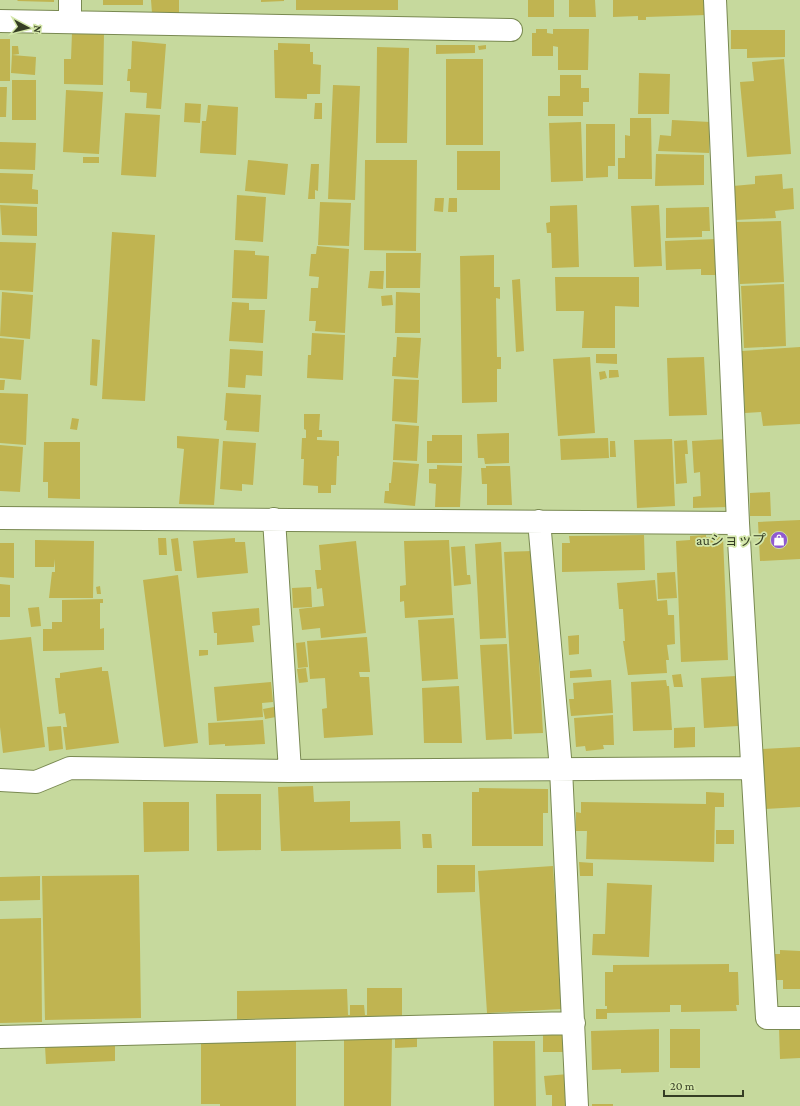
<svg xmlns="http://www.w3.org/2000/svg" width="800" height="1106" viewBox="0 0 800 1106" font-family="'Crimson Pro','Noto Sans JP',serif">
	<rect width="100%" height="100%" fill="#c6d99d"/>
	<path fill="#c0b451" d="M 18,0 L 54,0 L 54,2 L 17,1 Z
		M 103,0 L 143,0 L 143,5 L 103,5 Z
		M 151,0 L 179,0 L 179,15 L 152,13 Z
		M 261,0 L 284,0 L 284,1 L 261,2 Z
		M 296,0 L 398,0 L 398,10 L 296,10 Z
		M 528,0 L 554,0 L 554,17 L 528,17 Z
		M 569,0 L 595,0 L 596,17 L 569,17 Z
		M 613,0 L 705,0 L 706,15 L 646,17 L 646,20 L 638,20 L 638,16 L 613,17 Z
		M 536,29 L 547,29 L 547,33 L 553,34 L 553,29 L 589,29 L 588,70 L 558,70 L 558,47 L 553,46 L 553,56 L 532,56 L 532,33 L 536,33 Z
		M 731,30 L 785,30 L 785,57 L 747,58 L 747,49 L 731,49 Z
		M 72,33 L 104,34 L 103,85 L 64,84 L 64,59 L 71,59 Z
		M 0,39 L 10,39 L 10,81 L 0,81 Z
		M 132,41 L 166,44 L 161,109 L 146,108 L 147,93 L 130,92 L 130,81 L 127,81 L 128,69 L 131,69 Z
		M 278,43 L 310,44 L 310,52 L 313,52 L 313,64 L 321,65 L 320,94 L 307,94 L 307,99 L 275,98 L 274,50 L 278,50 Z
		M 436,45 L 475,45 L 475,53 L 436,54 Z
		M 486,45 L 486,49 L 479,50 L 478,46 Z
		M 12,46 L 18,46 L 19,54 L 12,55 Z
		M 377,47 L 409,48 L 407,143 L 376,143 Z
		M 12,55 L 36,57 L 35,75 L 11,73 Z
		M 446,59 L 483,59 L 483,145 L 446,145 Z
		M 784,59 L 791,154 L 747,157 L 740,82 L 754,81 L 752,62 Z
		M 639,73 L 670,74 L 669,114 L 638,114 Z
		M 560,75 L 581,75 L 581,88 L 589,88 L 589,102 L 583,102 L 583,116 L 548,116 L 548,96 L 560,96 Z
		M 12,80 L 36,80 L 36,120 L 12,120 Z
		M 333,85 L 360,86 L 355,200 L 328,199 Z
		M 0,87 L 7,87 L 6,117 L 0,117 Z
		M 66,90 L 103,92 L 99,154 L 63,152 Z
		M 185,103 L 201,104 L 200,123 L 184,122 Z
		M 315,103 L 322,103 L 322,119 L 314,119 Z
		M 208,105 L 238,107 L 236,155 L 200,153 L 202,121 L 206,121 Z
		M 125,113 L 160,115 L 156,177 L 121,175 Z
		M 630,118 L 651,118 L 652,179 L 618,179 L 618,158 L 625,158 L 625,135 L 630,136 Z
		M 672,120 L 710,122 L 709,153 L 658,151 L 660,135 L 671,136 Z
		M 581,122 L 583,181 L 551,182 L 549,123 Z
		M 586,124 L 615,124 L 615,166 L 608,166 L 608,177 L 586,178 Z
		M 0,142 L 36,143 L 35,170 L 0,169 Z
		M 457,151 L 500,151 L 500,190 L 457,190 Z
		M 656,154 L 704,155 L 704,185 L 655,186 Z
		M 83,157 L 99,157 L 99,163 L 83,163 Z
		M 248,160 L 288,164 L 285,195 L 245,191 Z
		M 365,160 L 417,160 L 416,251 L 364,250 Z
		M 311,164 L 319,164 L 318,191 L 315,190 L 315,199 L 308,199 Z
		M 0,173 L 33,174 L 32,189 L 38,190 L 38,204 L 0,203 Z
		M 782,174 L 783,189 L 793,188 L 794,209 L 775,211 L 776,218 L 735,220 L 733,186 L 755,184 L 755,176 Z
		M 237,195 L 266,197 L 263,242 L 235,240 Z
		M 435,198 L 444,198 L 443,212 L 434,211 Z
		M 449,198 L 457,198 L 457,212 L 448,212 Z
		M 320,202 L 351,203 L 349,246 L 318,245 Z
		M 0,205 L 37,207 L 37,236 L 2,235 Z
		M 577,205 L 579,267 L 552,268 L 551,233 L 547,233 L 546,223 L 550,222 L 550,206 Z
		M 659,205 L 662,266 L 634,267 L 631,206 Z
		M 709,207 L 710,231 L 702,231 L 702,237 L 666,238 L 666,208 Z
		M 781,221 L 784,282 L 740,284 L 736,222 Z
		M 112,232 L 155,235 L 145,401 L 102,399 Z
		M 716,239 L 720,275 L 701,275 L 701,269 L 666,270 L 665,241 Z
		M 0,242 L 36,243 L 33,292 L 0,290 Z
		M 317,246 L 349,249 L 345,333 L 315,331 L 316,321 L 309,321 L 311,288 L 318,288 L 319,277 L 309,276 L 311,254 L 316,254 Z
		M 234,250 L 255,251 L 255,255 L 269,256 L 267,299 L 232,298 Z
		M 386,253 L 421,253 L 420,288 L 386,288 Z
		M 494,255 L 494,287 L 500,287 L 500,299 L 496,298 L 497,357 L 501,357 L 501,369 L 497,369 L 497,402 L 462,403 L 460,256 Z
		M 370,271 L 384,271 L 383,289 L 368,288 Z
		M 555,277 L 639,277 L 639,307 L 615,306 L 615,348 L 582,348 L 584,311 L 556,311 Z
		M 520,279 L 524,351 L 516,352 L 512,280 Z
		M 784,284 L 786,346 L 744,348 L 741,286 Z
		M 2,292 L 33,295 L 30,339 L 0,336 Z
		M 396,292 L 420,293 L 420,333 L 395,333 Z
		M 392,295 L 393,305 L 382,306 L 381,296 Z
		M 232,302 L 249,303 L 249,310 L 265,310 L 263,343 L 229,341 Z
		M 312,333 L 345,335 L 343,380 L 307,378 L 308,355 L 311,355 Z
		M 397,337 L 421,338 L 418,378 L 392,376 L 393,357 L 396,357 Z
		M 0,338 L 24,340 L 21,380 L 0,378 Z
		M 92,339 L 100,340 L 97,386 L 90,385 Z
		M 800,347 L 800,424 L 763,426 L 761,412 L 745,413 L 742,351 Z
		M 230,349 L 263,351 L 262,376 L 246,375 L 245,388 L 228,387 Z
		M 596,354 L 617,354 L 617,364 L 596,363 Z
		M 590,357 L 595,433 L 558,436 L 553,359 Z
		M 704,357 L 707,415 L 669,416 L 667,358 Z
		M 609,370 L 618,370 L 619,377 L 609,378 Z
		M 605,371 L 607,378 L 600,380 L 599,372 Z
		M 394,379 L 419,380 L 417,423 L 392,421 Z
		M 0,380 L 5,380 L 4,390 L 0,390 Z
		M 0,393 L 28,394 L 26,445 L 0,443 Z
		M 226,393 L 261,395 L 259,432 L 226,430 L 227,421 L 224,420 Z
		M 304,414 L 320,414 L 319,430 L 322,430 L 322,437 L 317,437 L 317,440 L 339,441 L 339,456 L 337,456 L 336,485 L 331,485 L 331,493 L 318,493 L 318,486 L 303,485 L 304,459 L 301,459 L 302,438 L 306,438 L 306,430 L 304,429 Z
		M 72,418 L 79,419 L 77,430 L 70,429 Z
		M 395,424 L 419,426 L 417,461 L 393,460 Z
		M 509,433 L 509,463 L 485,464 L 484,458 L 478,458 L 477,434 Z
		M 432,435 L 462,435 L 462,463 L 427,463 L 427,441 L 432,441 Z
		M 177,436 L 219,439 L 214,505 L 179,504 L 184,449 L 177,448 Z
		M 608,438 L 609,458 L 561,460 L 560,439 Z
		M 672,439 L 675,506 L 637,508 L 634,440 Z
		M 727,439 L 728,507 L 693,508 L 693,497 L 701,496 L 700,472 L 694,473 L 692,441 Z
		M 687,440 L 688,454 L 685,454 L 687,483 L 676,484 L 674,441 Z
		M 223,441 L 256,443 L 253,485 L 242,484 L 242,491 L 220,489 Z
		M 610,441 L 615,441 L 616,457 L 610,457 Z
		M 44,442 L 80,442 L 80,499 L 48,498 L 48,482 L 43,482 Z
		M 0,445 L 23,447 L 20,492 L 0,491 Z
		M 393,462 L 419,464 L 415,506 L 384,503 L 385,491 L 389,491 L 389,483 L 391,483 Z
		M 437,465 L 462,466 L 460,507 L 435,507 L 436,484 L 429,483 L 429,469 L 437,469 Z
		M 486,466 L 510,466 L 512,505 L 487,505 L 487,484 L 482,484 L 481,468 L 486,468 Z
		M 770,492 L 771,516 L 750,516 L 750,493 Z
		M 800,520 L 800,559 L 760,561 L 758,522 Z
		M 644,535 L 645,570 L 562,572 L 562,543 L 570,543 L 569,536 Z
		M 706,535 L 706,537 L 723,537 L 728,660 L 681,662 L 676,541 L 690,540 L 690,536 Z
		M 158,538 L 166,538 L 167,555 L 159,555 Z
		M 178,538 L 182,571 L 175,571 L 171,539 Z
		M 235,538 L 235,542 L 245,542 L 248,573 L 197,578 L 193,541 Z
		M 35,540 L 94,541 L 93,598 L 49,598 L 52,572 L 55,572 L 55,559 L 54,567 L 35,567 Z
		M 449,540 L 453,615 L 405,618 L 404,601 L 400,602 L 400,586 L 406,585 L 404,541 Z
		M 356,541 L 366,633 L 321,638 L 320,628 L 302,630 L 299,609 L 324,606 L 322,588 L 317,589 L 315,570 L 321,570 L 319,545 Z
		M 501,542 L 506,638 L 480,639 L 475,544 Z
		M 0,543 L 14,543 L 14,578 L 0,577 Z
		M 465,546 L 467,575 L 470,575 L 471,584 L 454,586 L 451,547 Z
		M 533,551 L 543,733 L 514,734 L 504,552 Z
		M 675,572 L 677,598 L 658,599 L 657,573 Z
		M 178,575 L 198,743 L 164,747 L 143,580 Z
		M 655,580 L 657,601 L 667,600 L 668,615 L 674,615 L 675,644 L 667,645 L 669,660 L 666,660 L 667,673 L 628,675 L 623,641 L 625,641 L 623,609 L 619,609 L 617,583 Z
		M 0,584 L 10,585 L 10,617 L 0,617 Z
		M 100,586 L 101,594 L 97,594 L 96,587 Z
		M 311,587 L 312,607 L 293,608 L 292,588 Z
		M 103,599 L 103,603 L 100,603 L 100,629 L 104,628 L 104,650 L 43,651 L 43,629 L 52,629 L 52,622 L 62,622 L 62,600 Z
		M 39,607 L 41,626 L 31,627 L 28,608 Z
		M 259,608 L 260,625 L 252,626 L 254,642 L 217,645 L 217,633 L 214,633 L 212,612 Z
		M 454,618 L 458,679 L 422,681 L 418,620 Z
		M 579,635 L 579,654 L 569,655 L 568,636 Z
		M 31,637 L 45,747 L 3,753 L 0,727 L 0,640 Z
		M 367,637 L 370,672 L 359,672 L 360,677 L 369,677 L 373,735 L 324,738 L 322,709 L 327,708 L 325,678 L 310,679 L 307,641 Z
		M 305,642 L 308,667 L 298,668 L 296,643 Z
		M 507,644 L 512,739 L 486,740 L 480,645 Z
		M 199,650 L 208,650 L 208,655 L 199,656 Z
		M 102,667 L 102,671 L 108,671 L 119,743 L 66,750 L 63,727 L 67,727 L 65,713 L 59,714 L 55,678 L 60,678 L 60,673 Z
		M 306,668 L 308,682 L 299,683 L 297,669 Z
		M 591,669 L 592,677 L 570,678 L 570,671 Z
		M 681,674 L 683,687 L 674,687 L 672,675 Z
		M 736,676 L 738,726 L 704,728 L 701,678 Z
		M 611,680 L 613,713 L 571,716 L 569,699 L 574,699 L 573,683 Z
		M 666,680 L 667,686 L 669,686 L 672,730 L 633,731 L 631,682 Z
		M 271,682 L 273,702 L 262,703 L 263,717 L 217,721 L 214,687 Z
		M 459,686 L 462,743 L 424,743 L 422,688 Z
		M 274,707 L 276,717 L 265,719 L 263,709 Z
		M 613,715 L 614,745 L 603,745 L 604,749 L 586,751 L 585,746 L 576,747 L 574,718 Z
		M 263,720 L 265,744 L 225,746 L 225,744 L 209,745 L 208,723 Z
		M 61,726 L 63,749 L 49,751 L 47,727 Z
		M 695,727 L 695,747 L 674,748 L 674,728 Z
		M 800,747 L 800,807 L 765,809 L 762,749 Z
		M 313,786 L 314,802 L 350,801 L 350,822 L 400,821 L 401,849 L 281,851 L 278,787 Z
		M 479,788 L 548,789 L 548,813 L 543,813 L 543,846 L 472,846 L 472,792 L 479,792 Z
		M 706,792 L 724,793 L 724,807 L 715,807 L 714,862 L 586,859 L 587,831 L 576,831 L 576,812 L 581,813 L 581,802 L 706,804 Z
		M 216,794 L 261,794 L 261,850 L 217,851 Z
		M 143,802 L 189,802 L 189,851 L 144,852 Z
		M 716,830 L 734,830 L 734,844 L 716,844 Z
		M 422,834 L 431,834 L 432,848 L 423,848 Z
		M 579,862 L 593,863 L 593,876 L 580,876 Z
		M 437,865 L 475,865 L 475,892 L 437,893 Z
		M 553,866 L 562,1009 L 487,1013 L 478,871 Z
		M 139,875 L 141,1018 L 45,1020 L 42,876 Z
		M 40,876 L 40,900 L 0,901 L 0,877 Z
		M 607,883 L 652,885 L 649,957 L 592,955 L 593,934 L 605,934 Z
		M 41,918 L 42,1022 L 0,1023 L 0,919 Z
		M 780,950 L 800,951 L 800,989 L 783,989 L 783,980 L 772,980 L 772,954 L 780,954 Z
		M 729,964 L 729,972 L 738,972 L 739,1005 L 736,1005 L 737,1011 L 681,1012 L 681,1005 L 670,1005 L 670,1012 L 607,1013 L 607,1019 L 596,1019 L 596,1009 L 607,1009 L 607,1006 L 605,1006 L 605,972 L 613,972 L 613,965 Z
		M 367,988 L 402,988 L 402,1017 L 237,1019 L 237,991 L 347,989 L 348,1015 L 350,1015 L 350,1005 L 364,1005 L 365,1015 L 367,1015 Z
		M 800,1027 L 800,1058 L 780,1059 L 779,1028 Z
		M 565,1029 L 566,1052 L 543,1052 L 543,1030 Z
		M 659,1029 L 659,1072 L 621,1073 L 621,1069 L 592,1070 L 591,1031 Z
		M 670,1029 L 700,1029 L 700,1068 L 670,1068 Z
		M 395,1033 L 417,1033 L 417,1047 L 395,1048 Z
		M 344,1035 L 392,1035 L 391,1106 L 344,1106 Z
		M 296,1039 L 296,1106 L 220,1106 L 220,1104 L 201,1104 L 201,1041 Z
		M 493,1041 L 535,1041 L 536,1106 L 494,1106 Z
		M 115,1043 L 115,1061 L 46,1064 L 45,1046 Z
		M 569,1074 L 569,1106 L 552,1106 L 552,1095 L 546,1095 L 544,1076 Z
		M 592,1104 L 613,1104 L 613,1106 L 592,1106 Z"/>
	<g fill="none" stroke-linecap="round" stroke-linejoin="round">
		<defs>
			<path id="minor" d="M 715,0 L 738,523 L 767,1018 L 800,1018
				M 0,21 L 511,30
				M 70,22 L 70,0
				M 0,518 L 738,523
				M 274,519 L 290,771
				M 539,521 L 561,769 L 577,1106
				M 0,780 L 36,782 L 70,768 L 290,771 L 752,768
				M 0,1037 L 574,1023"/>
		</defs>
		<use href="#minor" stroke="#798951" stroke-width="24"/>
		<use href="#minor" stroke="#fff" stroke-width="22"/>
	</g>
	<defs>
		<symbol id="shop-disc" viewBox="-11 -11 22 22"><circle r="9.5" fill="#905ad2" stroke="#d3e6a9"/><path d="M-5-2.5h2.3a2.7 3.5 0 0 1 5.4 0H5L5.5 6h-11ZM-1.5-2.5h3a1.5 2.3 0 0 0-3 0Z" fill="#fff"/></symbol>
	</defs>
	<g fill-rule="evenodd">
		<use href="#shop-disc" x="769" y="530" width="20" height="20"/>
	</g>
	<g text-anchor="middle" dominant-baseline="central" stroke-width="3.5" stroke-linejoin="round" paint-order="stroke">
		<g font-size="14" fill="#353d24" stroke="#d3e6a9" text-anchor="end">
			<text x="766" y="540">auショップ</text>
		</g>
	</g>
	<g transform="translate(28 28) rotate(97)" stroke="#d3e6a9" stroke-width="3" paint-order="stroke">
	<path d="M0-3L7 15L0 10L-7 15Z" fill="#353d24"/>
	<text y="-6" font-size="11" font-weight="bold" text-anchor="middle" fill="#353d24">N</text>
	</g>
	<path d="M664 1090v6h79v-6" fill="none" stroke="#353d24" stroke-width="2"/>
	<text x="670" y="1090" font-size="12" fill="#353d24" stroke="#d3e6a9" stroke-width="3" paint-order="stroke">20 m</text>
</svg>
